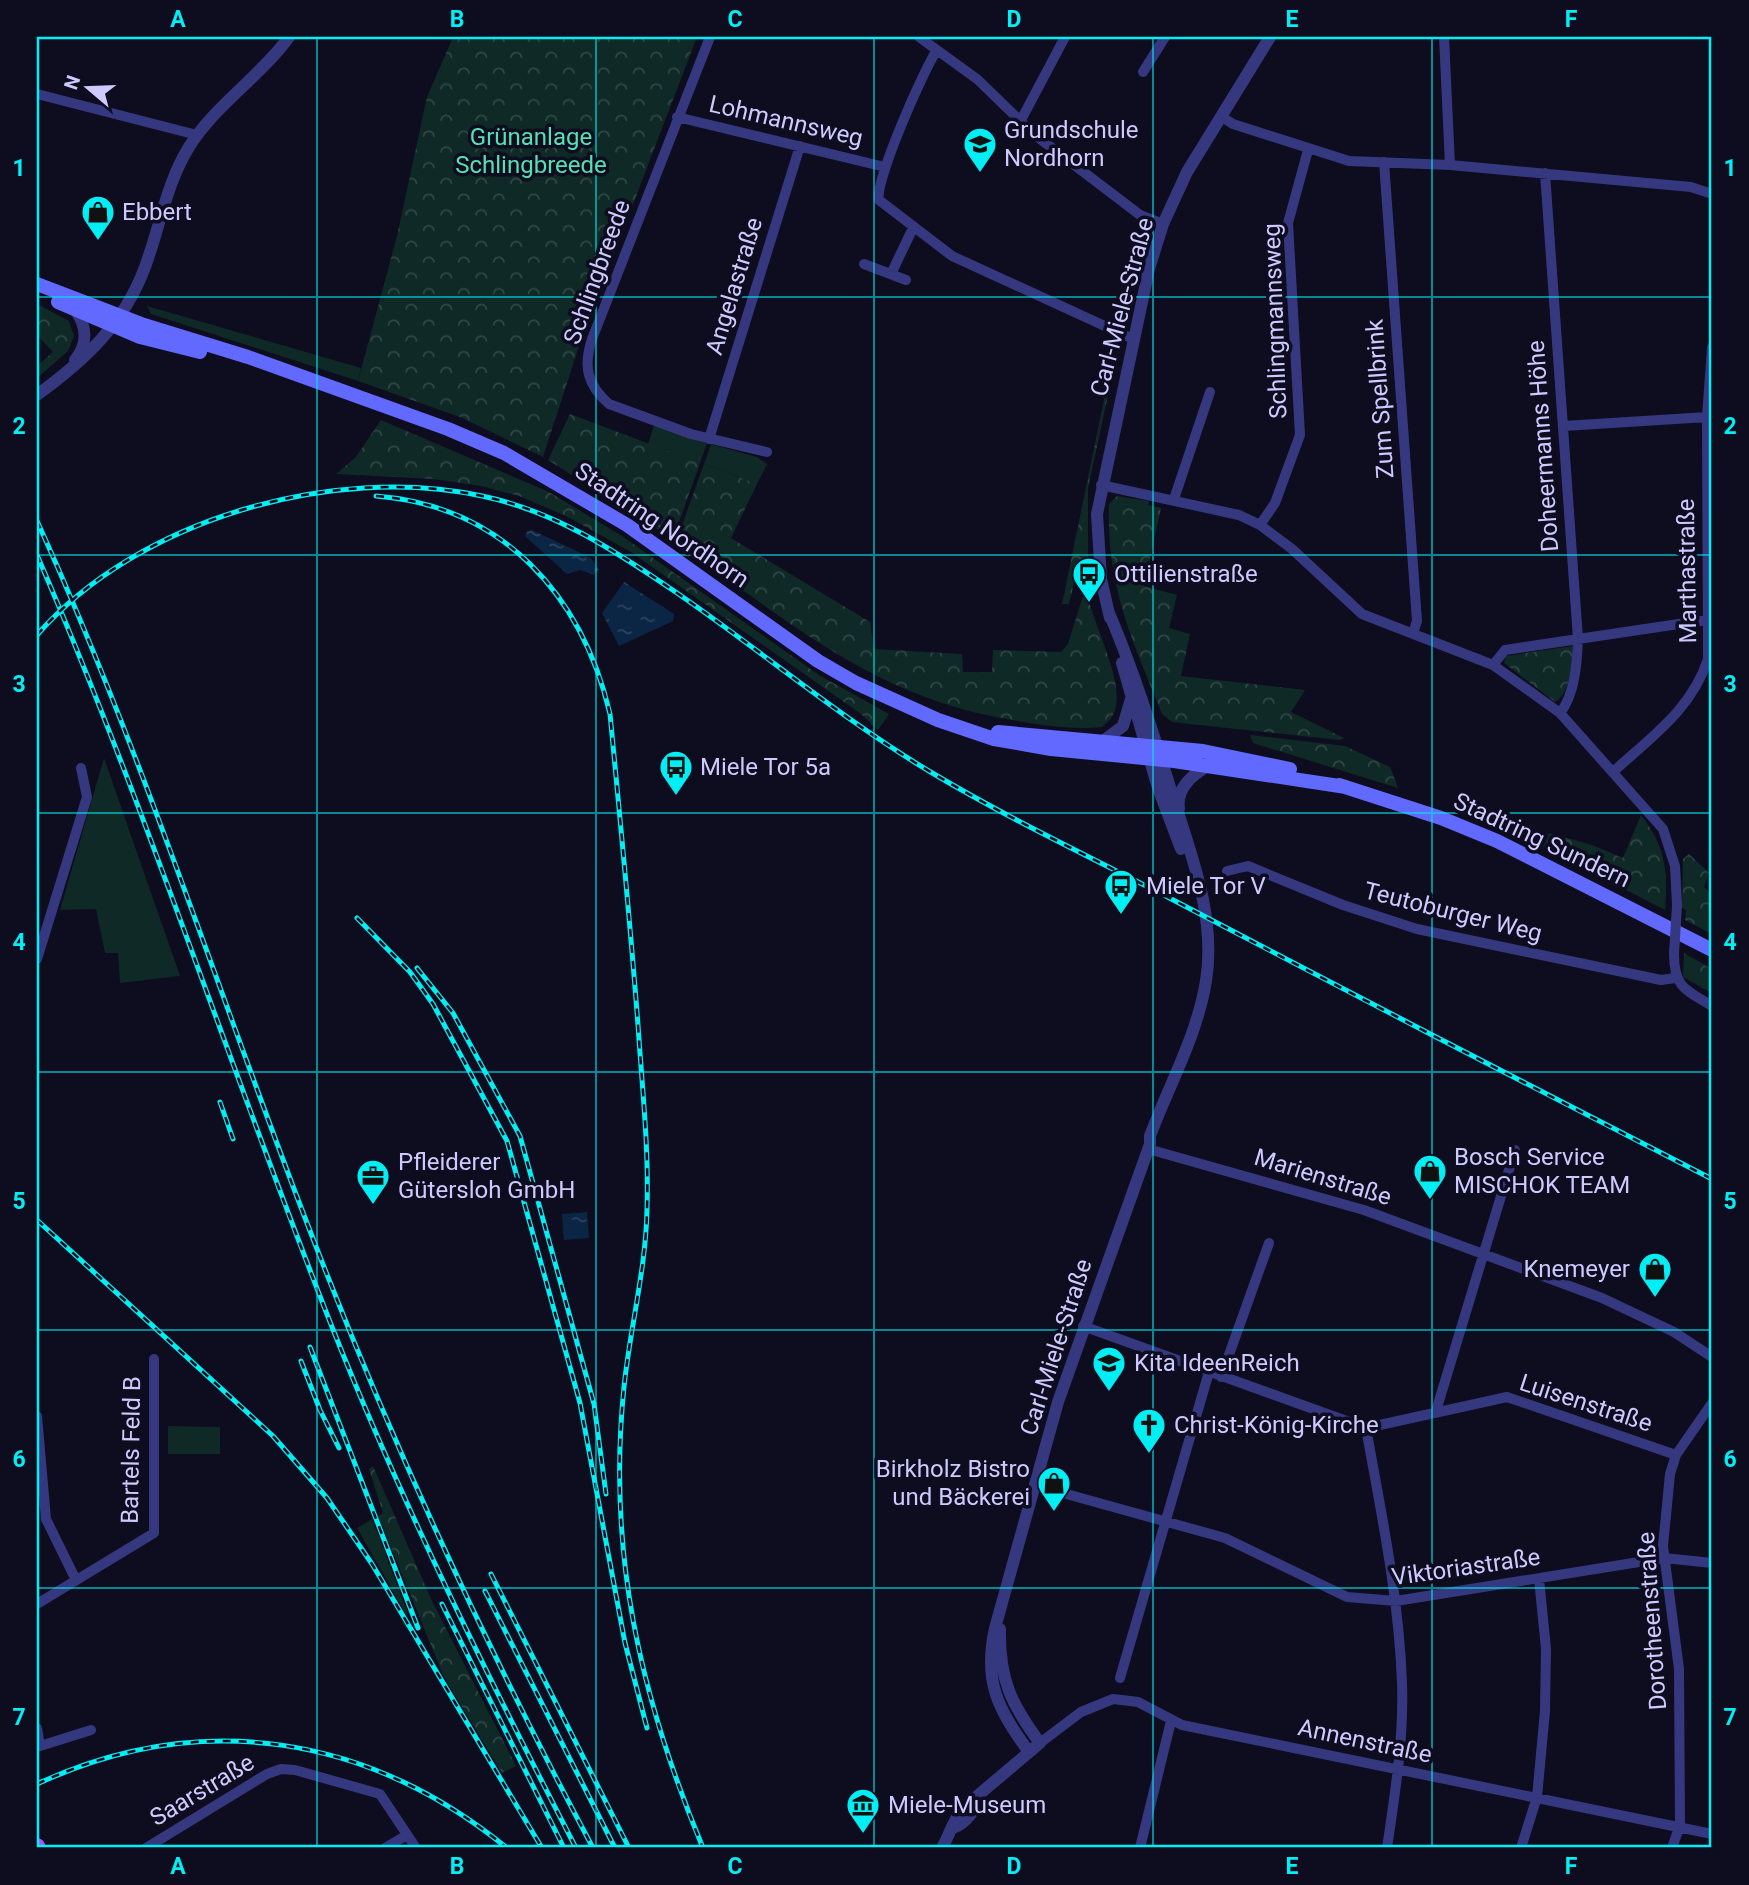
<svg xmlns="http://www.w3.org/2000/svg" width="1749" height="1885" viewBox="0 0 1749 1885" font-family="Roboto,sans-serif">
	<defs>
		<pattern id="forest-crowns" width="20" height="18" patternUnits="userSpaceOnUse" patternTransform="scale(1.75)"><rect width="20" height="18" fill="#0f2926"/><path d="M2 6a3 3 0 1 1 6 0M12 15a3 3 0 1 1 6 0" fill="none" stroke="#314747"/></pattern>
		<pattern id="water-ripples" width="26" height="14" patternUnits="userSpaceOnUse" patternTransform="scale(1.75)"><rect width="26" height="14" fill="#0b2544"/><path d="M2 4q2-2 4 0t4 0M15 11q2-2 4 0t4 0" fill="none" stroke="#2d4360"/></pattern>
	</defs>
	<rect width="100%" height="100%" fill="#0e0c1f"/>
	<path fill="#0f2926" d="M 147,306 L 361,368 L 358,381 L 151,314 Z
		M 654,425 L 707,443 L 700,463 L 648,444 Z
		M 711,444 L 757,457 L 767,464 L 757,484 L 704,464 Z
		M 104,758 L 180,976 L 120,983 L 118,953 L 105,953 L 96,909 L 60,910 Z
		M 168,1426 L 220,1427 L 220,1454 L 168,1454 Z
		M 372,1519 L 407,1611 L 407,1616 L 357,1528 Z"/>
	<path fill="url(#forest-crowns)" d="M 453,37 L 697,37 L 580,343 L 543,457 L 460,417 L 358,381 L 397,236 L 427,97 Z
		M 37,304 L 69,321 L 74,336 L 68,351 L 37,378 L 37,366 L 53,352 L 37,335 Z
		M 1106,390 L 1109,391 L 1088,488 L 1088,574 L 1075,579 L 1069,604 L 1062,604 Z
		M 570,414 L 700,463 L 673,539 L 548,460 Z
		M 381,420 L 549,492 L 622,536 L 819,675 L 889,714 L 878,730 L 861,714 L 631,552 L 566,516 L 519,496 L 481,486 L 433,479 L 336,474 L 356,457 Z
		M 704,464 L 757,484 L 731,538 L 870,622 L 874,649 L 962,654 L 963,672 L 992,672 L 993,650 L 1061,652 L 1068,644 L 1086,586 C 1089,620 1129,685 1113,715 C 1111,719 1105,724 1102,727 C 1072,730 1041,725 1012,720 C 873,697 787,620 676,542 Z
		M 1117,496 L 1149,501 L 1148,505 L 1161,508 L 1144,586 L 1177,595 L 1169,628 L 1190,634 L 1181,676 L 1305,690 L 1291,712 L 1344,738 L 1340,740 L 1172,722 L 1162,714 C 1132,639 1106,586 1109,504 Z
		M 1572,646 C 1572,663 1571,693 1555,702 L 1504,663 L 1506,656 Z
		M 1250,735 L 1345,746 L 1390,767 L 1398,788 L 1253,743 Z
		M 1641,815 C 1666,848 1668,870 1665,910 L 1543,847 L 1549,833 L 1592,845 L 1623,858 Z
		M 1689,854 L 1709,873 L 1704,887 L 1712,895 L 1712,934 L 1685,920 L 1686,910 L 1682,908 L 1683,859 Z
		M 1684,953 L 1712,969 L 1712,993 L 1683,977 Z
		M 373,1466 L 432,1601 L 516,1766 L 502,1773 L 444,1677 L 378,1516 L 383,1513 L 369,1469 Z"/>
	<path fill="url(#water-ripples)" d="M 532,530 L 591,558 L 599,570 L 594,575 L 580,570 L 567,574 L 525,536 L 527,531 Z
		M 624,582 L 674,614 L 673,621 L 619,646 L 602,613 Z
		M 587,1212 L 589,1238 L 564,1240 L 562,1214 Z"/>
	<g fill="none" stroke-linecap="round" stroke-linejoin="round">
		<path stroke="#36387f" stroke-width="10" d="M 710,37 L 592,339 C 583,366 587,385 609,404 L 691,434 L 767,452
			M 919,37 L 977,79 L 1035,135 L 1140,215 L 1163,224
			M 1444,37 L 1450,165
			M 937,50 C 924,69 874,182 879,200 L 952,256 L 1133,339
			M 1143,72 L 1165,37
			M 37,94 L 197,135
			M 677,117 L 885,167
			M 1222,117 L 1233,124 L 1349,161 L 1450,165 L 1691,187 L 1712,194
			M 1021,120 L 1065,37
			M 1384,162 L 1417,621 L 1413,633
			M 1545,173 L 1578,639 C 1577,662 1575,695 1560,713
			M 864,264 L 906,280
			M 891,274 L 913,228
			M 1564,426 L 1707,417
			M 709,439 L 800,146
			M 1101,485 L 1239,515 L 1260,525 L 1292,549 L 1362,614 L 1493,665 L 1560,713 L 1663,829 L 1675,866 L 1677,905
			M 1174,499 L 1210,392
			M 1260,525 L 1275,503 L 1300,435 L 1288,223 L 1308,150
			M 1493,665 L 1505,650 L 1712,619
			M 1613,772 C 1651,737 1692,709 1708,659 L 1707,417 L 1712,347
			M 1227,871 L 1248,866 L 1343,905 L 1417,929 L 1661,980 L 1675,978
			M 1674,954 C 1674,988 1686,990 1712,1006
			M 37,959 L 87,797 L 81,768
			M 1148,1149 L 1364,1210 L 1602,1298 L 1674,1332 L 1712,1357
			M 1083,1326 L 1366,1428 L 1507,1397 L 1676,1455
			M 1221,1377 L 1269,1243
			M 1436,1411 L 1515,1150
			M 37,1416 L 46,1519 L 76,1580
			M 1366,1428 C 1381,1512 1399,1597 1402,1683 C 1404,1738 1395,1794 1387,1848
			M 1034,1485 L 1225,1538 L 1347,1597 L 1396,1601 L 1664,1558 L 1712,1563
			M 37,1604 L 154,1533 L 154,1359
			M 1120,1678 L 1209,1372
			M 37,1728 L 40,1746
			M 1040,1743 L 1081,1712 L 1113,1699 L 1138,1702 L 1182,1725 L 1712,1834
			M 37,1747 L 91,1730
			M 146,1848 L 267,1774 L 281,1769 L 295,1770 L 380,1794 L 416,1848
			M 385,1848 L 407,1835
			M 1140,1848 L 1171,1721
			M 1521,1848 L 1537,1797 L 1545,1711 L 1546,1649 L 1539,1579
			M 1672,1848 L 1680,1825 L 1679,1669 L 1663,1546 L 1670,1474 L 1676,1455 L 1712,1403"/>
		<path stroke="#36387f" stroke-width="12" d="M 75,360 C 88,344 87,326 75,310
			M 37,395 C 85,360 124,324 145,267 C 160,227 166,184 189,147 C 215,105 260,77 289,37
			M 1110,618 L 1101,579 L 1097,514 L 1149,269 L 1163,224 L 1187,172 L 1270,37
			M 1122,663 L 1158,788 L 1181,849
			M 1103,741 L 1123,726 L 1131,699
			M 1179,809 C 1176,788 1192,775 1209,765
			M 1029,1752 C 998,1709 983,1682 995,1628 L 1058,1402 L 1150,1144 L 1150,1136 C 1169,1085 1197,1036 1206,981 C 1217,914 1188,847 1169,784 C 1151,725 1133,669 1109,613
			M 953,1828 C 966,1823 977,1809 980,1795
			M 942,1848 C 950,1834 953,1820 963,1808 L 1040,1743 C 1011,1704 999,1679 1000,1629"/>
		<path stroke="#6169ff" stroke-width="14" d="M 37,284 L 144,325 L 248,357 L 448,429 L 504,453 L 627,525 L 818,661 L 856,683 L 938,720 L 994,739 L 1051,749 L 1174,761 L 1346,787
			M 58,302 L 140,337 L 200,352
			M 998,732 L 1203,751 L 1290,769
			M 1339,785 L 1441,818 L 1497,841 L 1712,950"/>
		<path stroke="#b151ff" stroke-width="16" d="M 37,1846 L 38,1848"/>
		<defs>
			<path id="rail" d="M 376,496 C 503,506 582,595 610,714 C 620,817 630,921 638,1025 C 642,1086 649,1148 647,1209 C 646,1269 630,1328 624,1387 C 607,1552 640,1696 703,1848
				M 37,521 C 141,749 217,989 307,1223 C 389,1438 485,1645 593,1848
				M 37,555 C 147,809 232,1074 334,1332 C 404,1508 489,1679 576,1848
				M 37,635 C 138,519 333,464 482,496 C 555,511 617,552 677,593 C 763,652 844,721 934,774 C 1013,821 1097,860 1179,903 C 1356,996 1534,1088 1712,1179
				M 357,918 L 410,972 L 433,1004 L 507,1141 L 580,1403 L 625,1643 L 647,1728
				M 417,968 L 453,1013 L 520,1136 L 594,1404 L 606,1494
				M 220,1102 L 233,1139
				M 37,1220 L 273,1436 L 327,1498 L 372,1564 L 542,1848
				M 310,1347 L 418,1628
				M 301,1361 L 320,1410 L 339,1448
				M 491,1574 L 629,1848
				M 485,1591 L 615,1848
				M 442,1604 L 564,1848
				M 37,1784 C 201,1708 368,1735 507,1848"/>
		</defs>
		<use href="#rail" stroke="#00eff5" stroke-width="5"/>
		<use href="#rail" stroke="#0e0c1f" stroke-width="2.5" stroke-dasharray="8" stroke-linecap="butt"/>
		<path stroke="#36387f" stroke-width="10" d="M 1674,954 L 1677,905"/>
	</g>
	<path fill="none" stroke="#00eff5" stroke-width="2" stroke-opacity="0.55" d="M 317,37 L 317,1848M 596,37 L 596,1848M 874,37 L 874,1848M 1153,37 L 1153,1848M 1432,37 L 1432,1848M 37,297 L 1712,297M 37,555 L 1712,555M 37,813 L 1712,813M 37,1072 L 1712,1072M 37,1330 L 1712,1330M 37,1588 L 1712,1588"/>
	<defs>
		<symbol id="school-pin" viewBox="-11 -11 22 30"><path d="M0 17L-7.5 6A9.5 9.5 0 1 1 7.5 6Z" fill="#00eff5" stroke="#0e0c1f"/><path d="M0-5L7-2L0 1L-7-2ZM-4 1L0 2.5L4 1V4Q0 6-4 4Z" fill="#111"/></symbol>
		<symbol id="shop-pin" viewBox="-11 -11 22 30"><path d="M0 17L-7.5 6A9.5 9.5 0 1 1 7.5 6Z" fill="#00eff5" stroke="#0e0c1f"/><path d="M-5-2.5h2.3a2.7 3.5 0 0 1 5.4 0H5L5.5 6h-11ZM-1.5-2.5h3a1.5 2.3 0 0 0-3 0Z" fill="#111"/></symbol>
		<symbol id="bus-pin" viewBox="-11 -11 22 30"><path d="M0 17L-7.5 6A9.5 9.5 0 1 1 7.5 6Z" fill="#00eff5" stroke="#0e0c1f"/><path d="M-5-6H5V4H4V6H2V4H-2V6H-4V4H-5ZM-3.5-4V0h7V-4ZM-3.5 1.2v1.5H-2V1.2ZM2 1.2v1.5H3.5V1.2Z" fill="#111"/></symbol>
		<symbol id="office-pin" viewBox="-11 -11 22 30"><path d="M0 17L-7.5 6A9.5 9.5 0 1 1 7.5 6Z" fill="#00eff5" stroke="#0e0c1f"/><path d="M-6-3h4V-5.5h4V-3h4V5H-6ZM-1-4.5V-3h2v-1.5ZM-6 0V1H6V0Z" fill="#111"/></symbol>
		<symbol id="church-pin" viewBox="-11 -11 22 30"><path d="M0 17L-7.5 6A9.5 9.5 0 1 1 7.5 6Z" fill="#00eff5" stroke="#0e0c1f"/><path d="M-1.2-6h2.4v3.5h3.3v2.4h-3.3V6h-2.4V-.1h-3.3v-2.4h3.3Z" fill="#111"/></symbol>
		<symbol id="museum-pin" viewBox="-11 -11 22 30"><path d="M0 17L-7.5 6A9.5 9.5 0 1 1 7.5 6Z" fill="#00eff5" stroke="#0e0c1f"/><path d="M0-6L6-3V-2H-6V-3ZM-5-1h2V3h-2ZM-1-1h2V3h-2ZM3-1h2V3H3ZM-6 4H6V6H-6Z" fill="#111"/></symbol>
	</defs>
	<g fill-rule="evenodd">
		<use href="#school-pin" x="961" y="125" width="38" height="52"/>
		<use href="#shop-pin" x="79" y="193" width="38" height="52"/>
		<use href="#bus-pin" x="1070" y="555" width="38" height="52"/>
		<use href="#bus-pin" x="657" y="748" width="38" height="52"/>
		<use href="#bus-pin" x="1102" y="867" width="38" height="52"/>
		<use href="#shop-pin" x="1411" y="1152" width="38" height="52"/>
		<use href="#office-pin" x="354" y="1157" width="38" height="52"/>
		<use href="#shop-pin" x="1636" y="1250" width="38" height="52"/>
		<use href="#school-pin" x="1090" y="1344" width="38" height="52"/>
		<use href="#church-pin" x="1130" y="1406" width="38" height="52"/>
		<use href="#shop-pin" x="1035" y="1464" width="38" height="52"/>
		<use href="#museum-pin" x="844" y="1786" width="38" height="52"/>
	</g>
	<g text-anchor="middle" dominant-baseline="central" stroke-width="7" stroke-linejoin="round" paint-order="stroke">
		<g font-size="24" fill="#cccaff" stroke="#0e0c1f">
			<text transform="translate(786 121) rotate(13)">Lohmannsweg</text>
			<text transform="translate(597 272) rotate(-70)">Schlingbreede</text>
			<text transform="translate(734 286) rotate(-73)">Angelastraße</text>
			<text transform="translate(1122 307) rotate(-75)">Carl-Miele-Straße</text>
			<text transform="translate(1275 321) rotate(-92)">Schlingmannsweg</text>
			<text transform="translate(1380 399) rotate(-94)">Zum Spellbrink</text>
			<text transform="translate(1543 446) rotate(-94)">Doheermanns Höhe</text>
			<text transform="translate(662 525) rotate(34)">Stadtring Nordhorn</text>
			<text transform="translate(1687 571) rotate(-91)">Marthastraße</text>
			<text transform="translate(1542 840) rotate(25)">Stadtring Sundern</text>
			<text transform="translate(1453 912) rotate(14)">Teutoburger Weg</text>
			<text transform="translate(1323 1177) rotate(17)">Marienstraße</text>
			<text transform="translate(1056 1347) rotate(-72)">Carl-Miele-Straße</text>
			<text transform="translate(1586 1403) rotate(18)">Luisenstraße</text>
			<text transform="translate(131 1450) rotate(-89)">Bartels Feld B</text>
			<text transform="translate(1466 1567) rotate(-8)">Viktoriastraße</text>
			<text transform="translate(1652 1621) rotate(-94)">Dorotheenstraße</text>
			<text transform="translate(1365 1741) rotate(12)">Annenstraße</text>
			<text transform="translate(202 1790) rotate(-31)">Saarstraße</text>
		</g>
		<g font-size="24" fill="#cccaff" stroke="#0e0c1f" text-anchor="start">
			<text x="1004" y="130">Grundschule<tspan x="1004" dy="28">Nordhorn</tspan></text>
			<text x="122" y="212">Ebbert</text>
			<text x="1114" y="574">Ottilienstraße</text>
			<text x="700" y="767">Miele Tor 5a</text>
			<text x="1146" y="886">Miele Tor V</text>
			<text x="1454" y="1157">Bosch Service<tspan x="1454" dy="28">MISCHOK TEAM</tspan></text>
			<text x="398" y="1162">Pfleiderer<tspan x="398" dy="28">Gütersloh GmbH</tspan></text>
			<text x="1630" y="1269" text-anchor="end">Knemeyer</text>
			<text x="1134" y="1363">Kita IdeenReich</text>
			<text x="1174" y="1425">Christ-König-Kirche</text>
			<text x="1030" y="1469" text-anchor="end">Birkholz Bistro<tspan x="1030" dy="28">und Bäckerei</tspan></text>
			<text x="888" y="1805">Miele-Museum</text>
		</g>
		<g font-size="24" fill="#54e1b3" stroke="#0e0c1f">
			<text x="531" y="137">Grünanlage<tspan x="531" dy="28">Schlingbreede</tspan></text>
		</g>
	</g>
	<rect width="1749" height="1885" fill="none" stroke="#0e0c1f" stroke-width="77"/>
	<g transform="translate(88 88) rotate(289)" stroke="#0e0c1f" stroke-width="5" paint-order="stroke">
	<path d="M0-5L12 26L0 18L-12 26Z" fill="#cccaff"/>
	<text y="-10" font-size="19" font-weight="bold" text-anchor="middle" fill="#cccaff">N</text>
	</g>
	<rect x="38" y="38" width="1672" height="1808" fill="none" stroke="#00eff5" stroke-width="2.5"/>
	<g font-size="23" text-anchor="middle" font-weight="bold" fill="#00eff5">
		<text x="178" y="27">A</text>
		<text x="457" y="27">B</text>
		<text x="735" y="27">C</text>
		<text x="1014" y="27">D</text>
		<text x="1292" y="27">E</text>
		<text x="1571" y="27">F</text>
		<text x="19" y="176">1</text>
		<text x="1730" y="176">1</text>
		<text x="19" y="434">2</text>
		<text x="1730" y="434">2</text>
		<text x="19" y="692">3</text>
		<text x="1730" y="692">3</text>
		<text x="19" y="950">4</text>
		<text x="1730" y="950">4</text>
		<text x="19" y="1209">5</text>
		<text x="1730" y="1209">5</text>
		<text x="19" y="1467">6</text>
		<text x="1730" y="1467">6</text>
		<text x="19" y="1725">7</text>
		<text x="1730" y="1725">7</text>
		<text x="178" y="1874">A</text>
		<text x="457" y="1874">B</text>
		<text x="735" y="1874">C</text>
		<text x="1014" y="1874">D</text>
		<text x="1292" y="1874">E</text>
		<text x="1571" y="1874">F</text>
	</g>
</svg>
